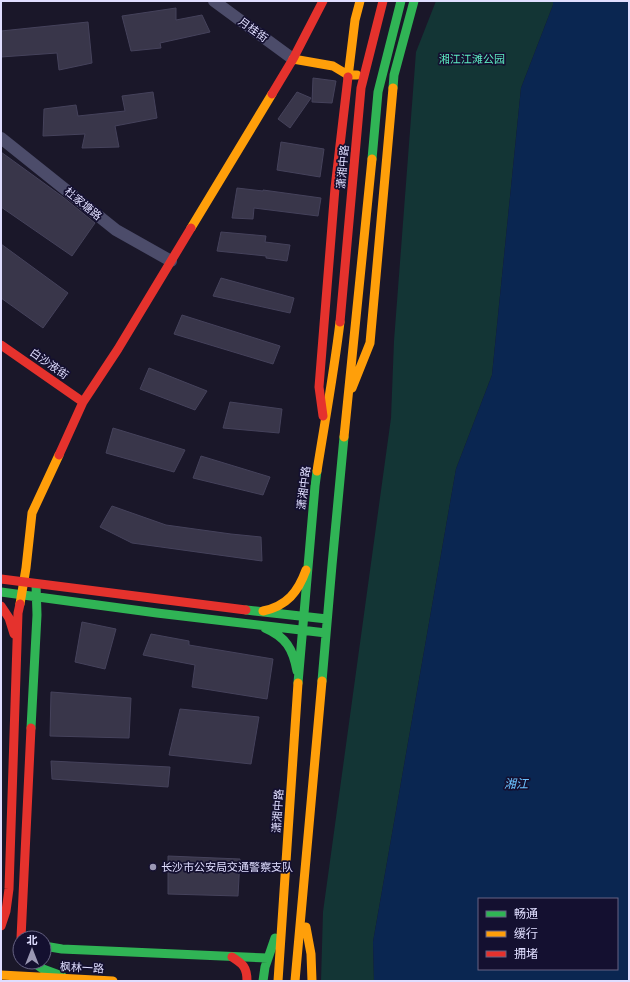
<svg xmlns="http://www.w3.org/2000/svg" width="630" height="982" viewBox="0 0 630 982" font-family="Roboto,'Noto Sans SC',sans-serif">
	<rect width="100%" height="100%" fill="#1a1729"/>
	<path fill="#133535" d="M 436,1 L 553,1 L 553,5 L 521,88 L 492,375 L 456,469 L 373,942 L 374,981 L 321,981 L 323,912 L 391,418 L 394,341 L 416,52 Z"/>
	<path fill="#0a2651" fill-rule="evenodd" d="M 553,1 L 629,1 L 629,981 L 374,981 L 373,942 L 456,469 L 492,375 L 521,88 L 553,5 ZM 479,899 L 617,899 L 617,969 L 479,969 Z"/>
	<path fill="#39364a" stroke="#45425b" d="M 176,8 L 176,20 L 202,15 L 210,32 L 160,43 L 161,48 L 131,51 L 122,16 Z
		M 88,22 L 92,63 L 59,70 L 57,53 L 1,57 L 1,31 Z
		M 313,78 L 336,81 L 332,103 L 312,102 Z
		M 153,92 L 157,118 L 115,126 L 119,147 L 82,148 L 85,134 L 43,136 L 44,109 L 76,105 L 78,116 L 125,111 L 122,96 Z
		M 297,92 L 311,98 L 290,128 L 278,119 Z
		M 281,142 L 324,149 L 320,177 L 277,170 Z
		M 1,152 L 63,197 L 95,223 L 72,256 L 1,207 Z
		M 237,188 L 263,191 L 263,190 L 321,198 L 318,216 L 254,208 L 253,219 L 232,218 Z
		M 221,232 L 266,236 L 265,242 L 290,245 L 287,261 L 266,258 L 266,256 L 217,251 Z
		M 1,244 L 68,293 L 43,328 L 1,298 Z
		M 221,278 L 294,298 L 290,313 L 213,296 Z
		M 182,315 L 280,346 L 273,364 L 174,334 Z
		M 149,368 L 207,391 L 195,410 L 140,389 Z
		M 230,402 L 282,409 L 279,433 L 223,428 Z
		M 113,428 L 185,450 L 174,472 L 106,453 Z
		M 201,456 L 270,477 L 263,495 L 193,478 Z
		M 112,506 L 166,525 L 231,534 L 261,537 L 262,561 L 132,543 L 100,527 Z
		M 82,622 L 116,629 L 105,669 L 75,662 Z
		M 151,634 L 189,641 L 189,645 L 273,659 L 267,699 L 192,687 L 195,665 L 143,655 Z
		M 51,692 L 131,698 L 129,738 L 50,736 Z
		M 180,709 L 259,717 L 251,764 L 169,755 Z
		M 51,761 L 170,767 L 168,787 L 52,779 Z
		M 168,856 L 240,859 L 238,896 L 168,894 Z"/>
	<g fill="none" stroke-linecap="round" stroke-linejoin="round">
		<path stroke="#4c4c6a" stroke-width="12" d="M 214,1 L 293,59
			M 1,138 L 116,230 L 171,261"/>
		<path stroke="#30b455" stroke-width="9" d="M 393,88 L 394,75 L 414,1
			M 372,159 L 378,92 L 401,1
			M 1,592 L 157,613 L 326,633
			M 246,610 L 327,619
			M 265,628 C 286,637 293,649 297,671
			M 322,681 L 332,565 L 344,437
			M 298,683 L 315,486 L 317,471
			M 31,728 L 37,615 L 36,584
			M 44,946 L 62,949 L 268,958
			M 33,962 L 43,969 L 62,976
			M 263,981 L 265,967 L 275,938"/>
		<path stroke="#ff9f0a" stroke-width="9" d="M 293,59 L 333,66 L 348,75 L 357,75
			M 348,77 L 355,20 L 360,1
			M 191,228 L 272,94
			M 352,388 L 370,343 L 393,88
			M 344,437 L 372,159
			M 317,471 C 325,421 334,372 340,322
			M 20,604 L 26,568 L 32,513 L 59,455
			M 263,611 C 287,606 298,592 306,570
			M 306,927 L 311,954 L 312,981
			M 1,975 L 113,981
			M 278,981 L 298,683
			M 295,981 L 322,681"/>
		<path stroke="#e5322d" stroke-width="9" d="M 272,94 L 293,59 L 323,1
			M 340,322 L 361,88 L 383,1
			M 1,345 L 83,402
			M 323,416 L 319,387 L 335,188 L 348,77
			M 59,455 L 83,402 L 118,349 L 191,228
			M 1,579 L 246,610
			M 1,606 L 9,618 L 14,634
			M 1,926 L 6,911 L 9,889 L 18,613 L 20,604
			M 21,938 L 31,728
			M 232,957 C 243,964 247,967 247,981"/>
	</g>
	<circle fill="#9b98b4" stroke="#141030" stroke-width="1.5" cx="153" cy="867" r="4"/>
	<g text-anchor="middle" dominant-baseline="central" stroke-width="3.5" stroke-linejoin="round" paint-order="stroke">
		<g font-size="11" fill="#e0deff" stroke="#141030">
			<text transform="translate(253 30) rotate(36)">月桂街</text>
			<text transform="translate(343 167) rotate(-85)">潇湘中路</text>
			<text transform="translate(83 204) rotate(39)">杜家塘路</text>
			<text transform="translate(49 364) rotate(35)">白沙液街</text>
			<text transform="translate(304 488) rotate(-83)">潇湘中路</text>
			<text transform="translate(278 811) rotate(-86)">潇湘中路</text>
			<text transform="translate(82 968) rotate(3)">枫林一路</text>
		</g>
		<g font-size="11" fill="#5decc2" stroke="#141030">
			<text x="472" y="59">湘江江滩公园</text>
		</g>
		<g font-size="11" fill="#e0deff" stroke="#141030" text-anchor="start">
			<text x="161" y="867">长沙市公安局交通警察支队</text>
		</g>
		<g font-size="12" font-style="italic" fill="#6cc2ff" stroke="#141030">
			<text x="516" y="784">湘江</text>
		</g>
	</g>
	<rect width="630" height="982" fill="none" stroke="#e0deff" stroke-width="4"/>
	<rect x="478" y="898" width="140" height="72" fill="#141030" stroke="#666283"/>
	<rect x="486" y="911" width="20" height="6" fill="#30b455" stroke="#666283"/>
	<text x="514" y="918" font-size="12" fill="#e0deff">畅通</text>
	<rect x="486" y="931" width="20" height="6" fill="#ff9f0a" stroke="#666283"/>
	<text x="514" y="938" font-size="12" fill="#e0deff">缓行</text>
	<rect x="486" y="951" width="20" height="6" fill="#e5322d" stroke="#666283"/>
	<text x="514" y="958" font-size="12" fill="#e0deff">拥堵</text>
	<g transform="translate(32 950)"><circle r="19" fill="#141030" stroke="#666283"/>
	<path d="M0-3L7 15L0 10L-7 15Z" fill="#9b98b4"/>
	<text y="-6" font-size="11" font-weight="bold" text-anchor="middle" fill="#e0deff">北</text>
	</g>
</svg>
